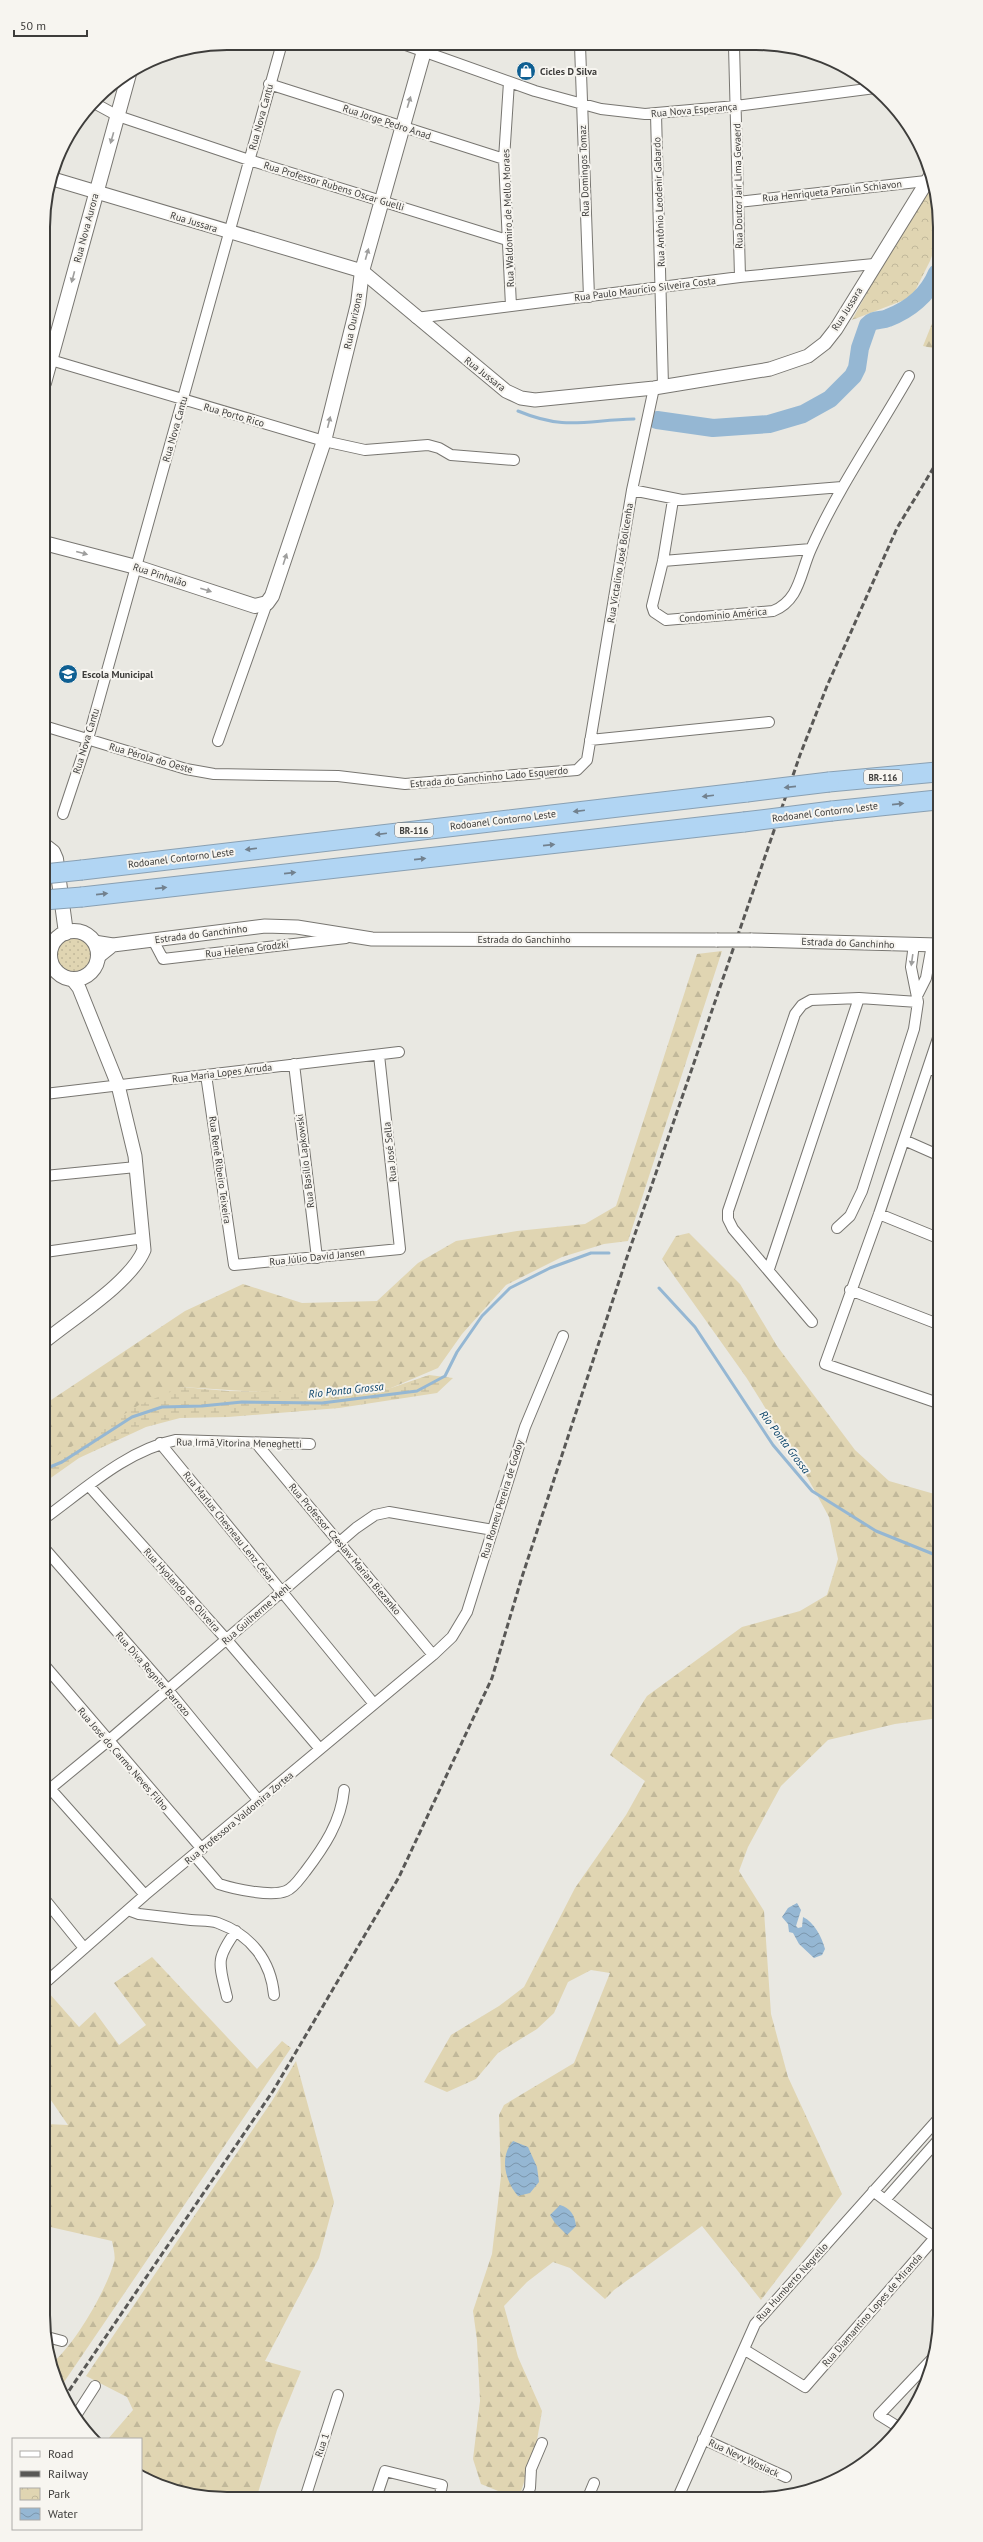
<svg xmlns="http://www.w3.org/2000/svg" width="983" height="2542" viewBox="0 0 983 2542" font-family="'PT Sans',sans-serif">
	<defs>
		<pattern id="grass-dots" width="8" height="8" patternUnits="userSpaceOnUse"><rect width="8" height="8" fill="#e0d5b2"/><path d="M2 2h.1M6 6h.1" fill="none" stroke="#c1b89a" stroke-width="1.8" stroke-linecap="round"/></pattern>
		<pattern id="forest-firs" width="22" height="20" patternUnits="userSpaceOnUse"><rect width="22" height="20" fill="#e0d5b2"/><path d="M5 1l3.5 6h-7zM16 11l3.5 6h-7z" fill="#c1b89a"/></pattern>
		<pattern id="wetland-marsh" width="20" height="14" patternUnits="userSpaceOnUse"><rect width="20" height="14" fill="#e0d5b2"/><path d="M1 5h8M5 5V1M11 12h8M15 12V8" fill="none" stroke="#c1b89a"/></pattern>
		<pattern id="park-crowns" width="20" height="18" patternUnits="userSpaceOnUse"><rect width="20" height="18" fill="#e0d5b2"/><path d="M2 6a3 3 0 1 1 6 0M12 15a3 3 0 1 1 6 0" fill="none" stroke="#c1b89a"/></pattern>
		<pattern id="water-waves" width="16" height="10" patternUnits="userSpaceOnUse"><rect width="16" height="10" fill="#95b7d3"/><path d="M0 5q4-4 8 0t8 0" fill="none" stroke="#7b96ac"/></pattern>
	</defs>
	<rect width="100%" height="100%" fill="#e9e8e2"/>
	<path fill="url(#grass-dots)" d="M55 955a19 19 0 1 1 38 0a19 19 0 1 1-38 0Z"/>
	<path fill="url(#forest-firs)" d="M 937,311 L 937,349 L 923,346 Z
		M 722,951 L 628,1241 L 604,1244 L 562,1257 L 506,1285 L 462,1334 L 438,1368 L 391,1388 L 333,1393 L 277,1393 L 182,1387 L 45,1463 L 45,1404 L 185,1311 L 243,1284 L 302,1303 L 377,1301 L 418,1263 L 456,1241 L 517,1231 L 585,1224 L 616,1206 L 697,954 Z
		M 689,1233 L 740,1284 L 777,1346 L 855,1450 L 889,1481 L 938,1495 L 939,1718 L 895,1724 L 828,1740 L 781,1786 L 748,1847 L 739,1871 L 764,1911 L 771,2014 L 788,2077 L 842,2194 L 761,2300 L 702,2226 L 614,2290 L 605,2299 L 570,2268 L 553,2262 L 527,2282 L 504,2306 L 518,2357 L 542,2411 L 537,2440 L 520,2495 L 508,2495 L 481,2484 L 473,2459 L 480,2401 L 477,2340 L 473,2311 L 492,2254 L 501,2176 L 499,2115 L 504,2105 L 574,2063 L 610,1973 L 591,1970 L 568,1982 L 554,2013 L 537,2029 L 498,2053 L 476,2079 L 447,2092 L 424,2082 L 451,2035 L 499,2006 L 524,1987 L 575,1888 L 626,1815 L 645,1781 L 610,1755 L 647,1696 L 742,1627 L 800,1611 L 827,1595 L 838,1559 L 829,1517 L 799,1462 L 746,1377 L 662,1259 L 676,1236 Z
		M 152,1957 L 257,2069 L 282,2041 L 291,2048 L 60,2388 L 51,2364 C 74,2346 106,2291 114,2262 C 116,2257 113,2247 112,2241 L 46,2226 L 46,2124 L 68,2125 L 46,2093 L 46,1994 L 48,1992 L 79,2027 L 95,2012 L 119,2045 L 146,2025 L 114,1983 Z
		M 296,2061 L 334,2202 L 319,2258 L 265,2361 L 301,2371 L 277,2430 L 257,2496 L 191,2496 L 141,2477 L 141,2439 L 108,2439 L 133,2410 L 127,2397 L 86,2376 L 272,2101 Z"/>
	<path fill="url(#wetland-marsh)" d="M 429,1375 L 453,1378 L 437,1393 L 339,1408 L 228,1417 L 180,1418 L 146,1427 L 79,1458 L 45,1482 L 45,1463 L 139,1405 L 182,1387 L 228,1391 L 333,1393 L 391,1388 Z"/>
	<path fill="url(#park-crowns)" d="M 933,182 L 936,191 L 937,242 L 930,261 L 912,297 L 852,320 L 903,227 Z"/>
	<path fill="url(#water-waves)" d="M 797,1903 L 801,1910 L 796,1926 L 798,1928 L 802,1927 L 803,1917 C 814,1922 822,1937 825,1949 L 822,1955 L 814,1958 L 799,1944 L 793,1933 L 789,1932 L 788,1924 L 782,1917 L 788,1908 Z
		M 513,2141 L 528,2147 L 537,2167 L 539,2182 L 530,2193 L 518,2196 C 505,2181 499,2157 513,2141 Z
		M 560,2205 C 570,2208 575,2215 576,2226 L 567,2235 L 555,2223 L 550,2215 Z"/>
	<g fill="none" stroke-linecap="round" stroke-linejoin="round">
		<path stroke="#95b7d3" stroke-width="3" d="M 518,411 C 566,431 586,420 634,419
			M 659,1288 L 695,1327 L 773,1445 L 812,1491 L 876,1531 L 938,1556
			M 45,1469 L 62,1462 L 132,1417 L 162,1407 L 202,1406 L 242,1402 L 322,1403 L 417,1391 L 445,1376 L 457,1352 L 482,1316 L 510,1288 L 550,1268 L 591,1253 L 609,1253"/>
		<path stroke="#95b7d3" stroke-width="18" d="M 657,420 L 713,428 L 769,424 L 803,414 L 830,399 L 853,376 L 857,368 L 860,348 L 868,325 C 873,319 881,321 888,318 C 909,310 928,295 937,273"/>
		<defs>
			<path id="minor" d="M 403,44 L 535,91 L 601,109 L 645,114 L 736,106 L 875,88
				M 580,45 L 589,297
				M 734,46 L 740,277
				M 509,82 L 504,159 L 511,306
				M 269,84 L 504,159
				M 94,103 L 118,116 L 249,160 L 507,240
				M 656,114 L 663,386
				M 738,202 L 926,181
				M 416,318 L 740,277 L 874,264
				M 44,358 L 324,441 L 365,450 L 428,445 L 439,448 L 451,455 L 514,460
				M 632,490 L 682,500 L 842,487
				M 673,500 L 663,561 L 652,606 L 654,612 L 666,620 L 773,611 C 800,600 800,573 811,549 C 838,488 876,434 909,376
				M 663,561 L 811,549
				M 44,726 L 186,769 L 214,774 L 338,776 L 405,784 L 577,770 L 587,760 L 632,490 L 654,388
				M 590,740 L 769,722
				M 218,741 L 267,603
				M 63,814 L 88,739 L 282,43
				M 153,940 L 163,959 L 346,938
				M 918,994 L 926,978 L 932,945
				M 938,1038 L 879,1214 L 825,1364 L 938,1403
				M 294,1064 L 317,1258
				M 928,1068 L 938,1072
				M 206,1075 L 234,1265 L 400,1249 L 379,1055
				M 45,1094 L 399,1052
				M 904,1140 L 938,1155
				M 45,1176 L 136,1167
				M 879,1214 L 938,1238
				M 837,1228 L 850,1216 L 862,1191 L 914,1029 L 918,1002 L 911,967 L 914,944
				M 45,1252 L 144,1238
				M 769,1269 L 859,998
				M 850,1290 L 938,1324
				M 812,1322 L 733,1229 L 728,1219 L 728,1211 L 795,1014 L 802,1005 L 811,1000 L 859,998 L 918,1002
				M 160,1443 L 374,1704
				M 256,1443 L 433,1655
				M 89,1486 L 226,1639 L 320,1749
				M 45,1518 C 85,1489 127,1450 176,1440 L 310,1444
				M 45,1549 L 168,1690 L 259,1801
				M 46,1667 L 202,1849
				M 46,1784 L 145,1895
				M 46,1792 L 108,1741 L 356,1528 L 375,1515 L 389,1512 L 493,1530
				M 195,1856 L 219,1884 C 234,1889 271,1897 286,1891 C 294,1888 300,1878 305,1872 C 324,1847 341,1822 344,1790
				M 46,1901 L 84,1948
				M 128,1910 L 139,1914 C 156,1916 173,1918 191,1920 C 199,1921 210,1920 218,1923 C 251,1935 271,1961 274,1995
				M 46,1982 L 145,1895 L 433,1655 L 452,1637 L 467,1612 L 525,1427 L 563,1336
				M 227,1997 C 219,1963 215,1960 236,1931
				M 873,2191 L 939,2241
				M 885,2200 L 939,2139
				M 47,2337 L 62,2341
				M 745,2350 L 805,2387 L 939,2233
				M 75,2417 L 95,2386
				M 900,2428 L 879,2415 L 933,2358
				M 703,2439 L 786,2477
				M 306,2495 L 338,2395
				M 377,2495 L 385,2471 L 442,2485 L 440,2495
				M 527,2495 L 530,2488 L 531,2469 L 542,2443
				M 589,2495 L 594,2483
				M 679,2495 L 755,2324 L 939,2118"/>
			<path id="tertiary" d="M 53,179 L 362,271 L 506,391 L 521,398 L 535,400 L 654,388 L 770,369 L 808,356 L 825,343 L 836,329 L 931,175
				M 751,940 L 938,945
				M 94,942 L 113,945 L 265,926 L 297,927 L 372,939 L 717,940
				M 98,957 L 113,945
				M 45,1341 C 73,1318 131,1282 144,1250 L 135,1156 L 118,1085 L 79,988 L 72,979"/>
			<path id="secondary" d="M 44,383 L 129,74
				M 44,543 L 136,567 L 255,606 L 267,603 L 272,596 L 324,441 L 358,304 L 362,271 L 426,44
				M 44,845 L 53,852 L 56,859 L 66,933
				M50 955a24 24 0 1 1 48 0a24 24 0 1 1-48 0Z"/>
			<path id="motorway" d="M 829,782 L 937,772
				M 832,811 L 937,800
				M 82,870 L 747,792
				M 82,897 L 744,822"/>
		</defs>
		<use href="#minor" stroke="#787671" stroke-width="12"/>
		<use href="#tertiary" stroke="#787671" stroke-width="15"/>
		<use href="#secondary" stroke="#787671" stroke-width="16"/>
		<use href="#motorway" stroke="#89a0b3" stroke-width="21"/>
		<use href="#minor" stroke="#fff" stroke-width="10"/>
		<use href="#tertiary" stroke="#fff" stroke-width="13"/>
		<use href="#secondary" stroke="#fff" stroke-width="14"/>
		<use href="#motorway" stroke="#b1d5f3" stroke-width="19"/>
		<path stroke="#595856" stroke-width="3" stroke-dasharray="6 3" stroke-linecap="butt" d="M 64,2398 L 273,2091 L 399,1877 L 492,1678 L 521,1580 L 626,1260 L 800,755 L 827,686 L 897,528 L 937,462"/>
		<defs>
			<path id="tertiary-bridge" d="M 717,940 L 751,940"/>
			<path id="motorway-bridge" d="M 747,792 L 829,782
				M 744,822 L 832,811
				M 44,874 L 82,870
				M 44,900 L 82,897"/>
		</defs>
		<use href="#tertiary-bridge" stroke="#787671" stroke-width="15" stroke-linecap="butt"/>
		<use href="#motorway-bridge" stroke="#89a0b3" stroke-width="21" stroke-linecap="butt"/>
		<use href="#tertiary-bridge" stroke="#fff" stroke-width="13"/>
		<use href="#motorway-bridge" stroke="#b1d5f3" stroke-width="19"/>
	</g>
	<defs><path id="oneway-solid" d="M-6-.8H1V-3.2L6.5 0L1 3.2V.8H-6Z"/></defs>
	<g fill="#9e9e9d">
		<use href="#oneway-solid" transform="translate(409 102) rotate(-73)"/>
		<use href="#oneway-solid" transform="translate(112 138) rotate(106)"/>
		<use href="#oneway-solid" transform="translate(367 254) rotate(-74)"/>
		<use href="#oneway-solid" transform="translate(73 277) rotate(105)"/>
		<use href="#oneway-solid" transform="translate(329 422) rotate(-76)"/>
		<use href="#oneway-solid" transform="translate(82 553) rotate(15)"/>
		<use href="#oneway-solid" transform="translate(285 559) rotate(-72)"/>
		<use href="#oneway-solid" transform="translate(206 590) rotate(18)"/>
		<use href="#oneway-solid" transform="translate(912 960) rotate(98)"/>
	</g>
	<g fill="#72818e">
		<use href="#oneway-solid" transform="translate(790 787) rotate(174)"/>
		<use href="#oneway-solid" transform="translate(708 796) rotate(173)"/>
		<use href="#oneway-solid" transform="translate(898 804) rotate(-6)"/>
		<use href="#oneway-solid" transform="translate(579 811) rotate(173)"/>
		<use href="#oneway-solid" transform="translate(381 834) rotate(173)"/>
		<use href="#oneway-solid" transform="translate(549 845) rotate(-6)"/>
		<use href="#oneway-solid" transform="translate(251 849) rotate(173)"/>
		<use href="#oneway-solid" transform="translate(420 859) rotate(-6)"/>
		<use href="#oneway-solid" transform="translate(290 873) rotate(-6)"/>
		<use href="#oneway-solid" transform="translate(161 888) rotate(-6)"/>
		<use href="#oneway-solid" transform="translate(102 894) rotate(-6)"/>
	</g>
	<defs>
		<symbol id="shop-disc" viewBox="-11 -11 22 22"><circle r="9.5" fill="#0f5f92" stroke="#f7f5f0"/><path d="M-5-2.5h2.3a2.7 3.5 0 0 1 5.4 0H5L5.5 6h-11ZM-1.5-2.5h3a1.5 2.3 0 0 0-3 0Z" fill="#fff"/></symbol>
		<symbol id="school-disc" viewBox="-11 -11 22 22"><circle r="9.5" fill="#0f5f92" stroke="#f7f5f0"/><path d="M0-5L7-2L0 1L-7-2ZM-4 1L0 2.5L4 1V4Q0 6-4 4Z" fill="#fff"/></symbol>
	</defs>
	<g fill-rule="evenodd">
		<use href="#shop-disc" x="515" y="60" width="22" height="22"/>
		<use href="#school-disc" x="57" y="663" width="22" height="22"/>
	</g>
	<g text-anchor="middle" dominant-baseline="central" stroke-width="4" stroke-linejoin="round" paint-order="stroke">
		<g fill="#f7f5f0" stroke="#767471" stroke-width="1">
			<rect x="864" y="770" width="38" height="14" rx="3"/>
			<rect x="395" y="823" width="38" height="14" rx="3"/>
		</g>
		<g font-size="9" font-weight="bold" fill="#3e3d3b">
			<text x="883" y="777">BR-116</text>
			<text x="414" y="830">BR-116</text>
		</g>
		<g font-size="10" font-weight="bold" fill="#3e3d3b" stroke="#f7f5f0" text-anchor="start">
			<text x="540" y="71">Cicles D Silva</text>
			<text x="82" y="674">Escola Municipal</text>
		</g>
		<g font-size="10" fill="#3e3d3b" stroke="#f7f5f0">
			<text transform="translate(694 110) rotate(-5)">Rua Nova Esperança</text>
			<text transform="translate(261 117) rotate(-75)">Rua Nova Cantu</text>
			<text transform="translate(387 122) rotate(18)">Rua Jorge Pedro Anad</text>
			<text transform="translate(584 171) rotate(-92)">Rua Domingos Tomaz</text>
			<text transform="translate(334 186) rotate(17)">Rua Professor Rubens Oscar Guelli</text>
			<text transform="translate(738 186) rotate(-91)">Rua Doutor Jair Lima Gevaerd</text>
			<text transform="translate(832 191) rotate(-6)">Rua Henriqueta Parolin Schiavon</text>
			<text transform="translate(659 202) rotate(-92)">Rua Antônio Leodenir Gabardo</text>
			<text transform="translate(508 218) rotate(-92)">Rua Waldomiro de Mello Moraes</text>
			<text transform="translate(194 222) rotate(17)">Rua Jussara</text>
			<text transform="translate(86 228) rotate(-75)">Rua Nova Aurora</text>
			<text transform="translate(645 289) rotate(-7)">Rua Paulo Maurício Silveira Costa</text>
			<text transform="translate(847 309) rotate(-58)">Rua Jussara</text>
			<text transform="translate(353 321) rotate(-78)">Rua Ourizona</text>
			<text transform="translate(485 374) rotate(38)">Rua Jussara</text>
			<text transform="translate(234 415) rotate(16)">Rua Porto Rico</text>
			<text transform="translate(175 429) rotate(-74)">Rua Nova Cantu</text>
			<text transform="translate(620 563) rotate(-81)">Rua Victalino José Bolicenha</text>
			<text transform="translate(160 575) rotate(18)">Rua Pinhalão</text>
			<text transform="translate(723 615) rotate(-5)">Condomínio América</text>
			<text transform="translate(86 741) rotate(-73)">Rua Nova Cantu</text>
			<text transform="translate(151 758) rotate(16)">Rua Pérola do Oeste</text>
			<text transform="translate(489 777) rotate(-5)">Estrada do Ganchinho Lado Esquerdo</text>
			<text transform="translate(825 812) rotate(-7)">Rodoanel Contorno Leste</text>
			<text transform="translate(503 820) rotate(-7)">Rodoanel Contorno Leste</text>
			<text transform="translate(181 858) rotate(-7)">Rodoanel Contorno Leste</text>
			<text transform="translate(201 934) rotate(-7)">Estrada do Ganchinho</text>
			<text x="524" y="939">Estrada do Ganchinho</text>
			<text transform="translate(848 943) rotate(2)">Estrada do Ganchinho</text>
			<text transform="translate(247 949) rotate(-7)">Rua Helena Grodzki</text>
			<text transform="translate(222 1073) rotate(-7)">Rua Maria Lopes Arruda</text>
			<text transform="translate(390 1152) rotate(-96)">Rua José Sella</text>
			<text transform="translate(305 1161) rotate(-97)">Rua Basílio Lapkowski</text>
			<text transform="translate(220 1170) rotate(82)">Rua Renê Ribeiro Teixeira</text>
			<text transform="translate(317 1257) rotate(-6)">Rua Júlio David Jansen</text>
			<text transform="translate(239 1443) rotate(1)">Rua Irmã Vitorina Meneghetti</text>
			<text transform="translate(502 1499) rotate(-73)">Rua Romeu Pereira de Godoy</text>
			<text transform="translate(229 1527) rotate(51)">Rua Marlus Chesneau Lenz César</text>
			<text transform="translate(345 1549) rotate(50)">Rua Professor Czeslaw Marian Biezanko</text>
			<text transform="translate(182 1590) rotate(48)">Rua Hyolando de Oliveira</text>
			<text transform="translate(256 1614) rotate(-41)">Rua Guilherme Mehl</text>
			<text transform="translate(153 1674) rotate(49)">Rua Diva Regnier Barrozo</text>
			<text transform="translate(123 1759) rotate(49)">Rua José do Carmo Neves Filho</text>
			<text transform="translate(239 1818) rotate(-40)">Rua Professora Valdomira Zortea</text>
			<text transform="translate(792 2282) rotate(-48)">Rua Humberto Negrello</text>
			<text transform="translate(872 2310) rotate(-49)">Rua Diamantino Lopes de Miranda</text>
			<text transform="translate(322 2445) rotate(-72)">Rua 1</text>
			<text transform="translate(744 2458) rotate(25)">Rua Nevy Wosiack</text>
		</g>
		<g font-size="11" font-style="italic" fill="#0c456b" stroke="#f7f5f0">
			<text transform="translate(346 1390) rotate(-6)">Rio Ponta Grossa</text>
			<text transform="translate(785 1442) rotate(53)">Rio Ponta Grossa</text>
		</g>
	</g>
	<path d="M0 0H983V2542H0ZM227 50H756A177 177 0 0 1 933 227V2315A177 177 0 0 1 756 2492H227A177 177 0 0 1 50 2315V227A177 177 0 0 1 227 50Z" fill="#f7f5f0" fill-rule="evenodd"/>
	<path fill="none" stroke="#3e3d3b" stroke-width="2" d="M227 50H756A177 177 0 0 1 933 227V2315A177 177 0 0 1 756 2492H227A177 177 0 0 1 50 2315V227A177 177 0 0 1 227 50Z"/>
	<rect x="12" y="2438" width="130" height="92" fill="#f7f5f0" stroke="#adaba8"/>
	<rect x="20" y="2451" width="20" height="6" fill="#ffffff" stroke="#adaba8"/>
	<text x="48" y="2458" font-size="12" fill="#3e3d3b">Road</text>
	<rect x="20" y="2471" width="20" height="6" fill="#595856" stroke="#adaba8"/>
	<text x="48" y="2478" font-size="12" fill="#3e3d3b">Railway</text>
	<rect x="20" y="2488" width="20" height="12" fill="url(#park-crowns)" stroke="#adaba8"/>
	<text x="48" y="2498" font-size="12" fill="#3e3d3b">Park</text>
	<rect x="20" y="2508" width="20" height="12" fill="url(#water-waves)" stroke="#adaba8"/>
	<text x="48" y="2518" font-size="12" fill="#3e3d3b">Water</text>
	<path d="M14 30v6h73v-6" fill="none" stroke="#3e3d3b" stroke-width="2"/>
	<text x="20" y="30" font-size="12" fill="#3e3d3b" stroke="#f7f5f0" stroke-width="3" paint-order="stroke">50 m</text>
</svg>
